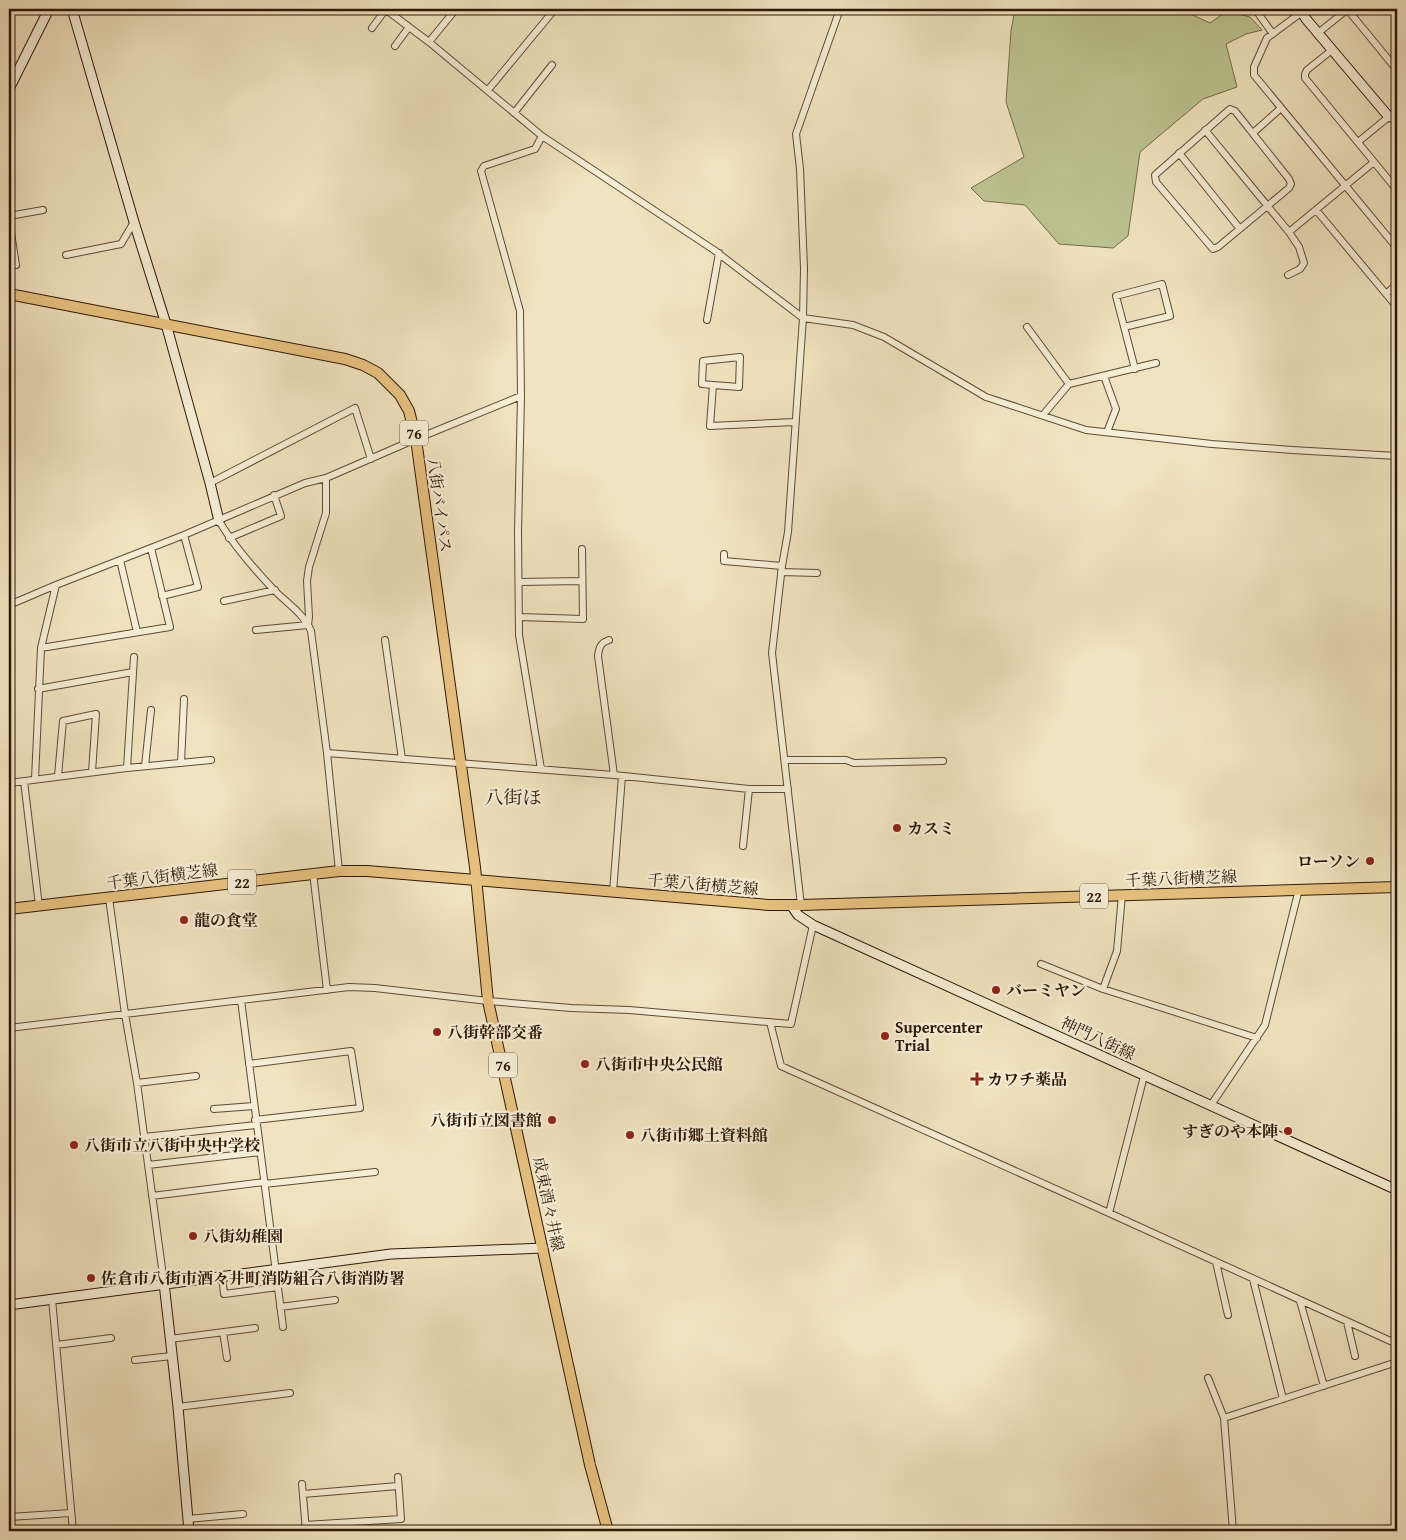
<svg xmlns="http://www.w3.org/2000/svg" width="1406" height="1540" viewBox="0 0 1406 1540" font-family="'Gentium Book Plus','Noto Serif JP',serif">
	<rect width="100%" height="100%" fill="#f0e3bf"/>
	<filter id="stains"><feTurbulence type="fractalNoise" baseFrequency=".004" numOctaves="4"/><feColorMatrix values="0 0 0 0 .2 0 0 0 0 .09 0 0 0 0 .02 0 0 0 .5 -.17"/></filter>
	<radialGradient id="worn" r=".72"><stop offset=".6" stop-color="#630" stop-opacity="0"/><stop offset="1" stop-color="#630" stop-opacity=".3"/></radialGradient>
	<path fill="#bcc390" stroke="#756d4c" d="M 1015,9 L 1180,9 L 1210,23 L 1227,11 L 1250,17 L 1262,30 L 1246,34 L 1226,44 L 1237,87 L 1203,99 L 1140,152 L 1128,236 L 1113,248 L 1059,244 L 1025,205 L 984,201 L 971,188 L 1024,157 L 1006,102 L 1011,31 Z"/>
	<g fill="none" stroke-linecap="round" stroke-linejoin="round">
		<defs>
			<path id="street" d="M 385,9 L 429,42 L 542,136 L 714,250 L 803,318 L 853,325 L 884,337 L 986,397 L 1086,430 L 1212,444 L 1292,450 L 1397,456
				M 1210,9 L 1213,9
				M 1255,9 L 1273,34
				M 1347,9 L 1397,70
				M 1395,9 L 1397,12
				M 1302,12 L 1267,38 L 1254,67 L 1254,75 L 1397,248
				M 372,28 L 386,9
				M 1318,33 L 1348,9
				M 429,42 L 456,9
				M 395,46 L 409,27
				M 1332,50 L 1307,70 L 1305,74 L 1305,78 L 1397,190
				M 488,90 L 555,9
				M 1230,109 L 1235,111 L 1289,179 L 1291,184 L 1289,188 L 1218,247 L 1213,249 L 1156,182 L 1155,175 Z
				M 514,113 L 552,65
				M 1205,130 L 1289,232 L 1299,247 L 1304,263 L 1300,269 L 1288,275
				M 1253,133 L 1281,108
				M 1358,142 L 1397,110
				M 1179,153 L 1240,229
				M 1316,210 L 1397,307
				M 9,216 L 43,210
				M 9,220 L 16,265
				M 1289,232 L 1374,162
				M 66,255 L 121,244 L 134,222
				M 1386,294 L 1397,284
				M 707,320 L 719,253
				M 1027,327 L 1069,384
				M 1124,327 L 1170,316 L 1162,284 L 1116,296 L 1135,369
				M 1104,376 L 1116,409 L 1107,432
				M 713,385 L 702,384 L 703,361 L 740,357 L 739,387 L 713,385 L 710,426 L 795,422
				M 1043,415 L 1069,384 L 1156,363
				M 210,483 L 355,408 L 371,459
				M 219,521 C 234,546 254,569 275,591 C 287,603 304,614 311,631 L 327,753 L 339,871
				M 229,538 L 281,516 L 274,495
				M 724,554 L 724,561 L 782,566
				M 120,560 L 137,632
				M 781,572 L 817,573
				M 519,582 L 582,581
				M 162,596 L 198,587 L 184,535
				M 224,601 L 275,590
				M 9,605 L 56,585 L 184,535 L 305,483 L 326,478 L 416,439 L 521,396
				M 519,617 L 583,619 L 582,549
				M 256,630 L 308,625 L 309,617 L 307,581 L 309,567 L 326,513 L 326,478
				M 385,640 L 402,759
				M 609,640 C 600,643 599,648 598,656 L 614,775
				M 41,648 L 170,627 L 151,548
				M 38,689 L 133,672
				M 327,753 L 614,775 L 749,789 L 788,789
				M 785,760 L 846,760 L 854,763 L 943,761
				M 181,763 L 184,699
				M 145,766 L 151,710
				M 127,768 L 134,657
				M 541,769 L 519,635 L 518,532 L 521,396 L 520,311 L 481,171 L 484,166 L 535,149 L 542,136
				M 58,776 L 63,721 L 96,714 L 92,772
				M 35,779 L 41,648 L 56,585
				M 24,781 L 39,906
				M 9,783 L 127,768 L 211,760
				M 743,846 L 749,789
				M 313,873 L 327,990
				M 613,892 L 622,776
				M 109,898 L 125,1014 L 137,1083 L 164,1283
				M 801,905 L 772,653 L 782,566 L 788,532 L 803,318 L 804,268 L 800,169 L 796,134 L 840,9
				M 1041,964 L 1103,989 L 1257,1038
				M 1103,989 L 1117,951 L 1122,895
				M 241,1000 L 283,1327
				M 770,1022 L 781,1066 L 1109,1213 L 1397,1344
				M 9,1028 L 349,987 L 375,988 L 488,1001 L 571,1008 L 629,1010 L 791,1024 L 813,925
				M 249,1064 L 351,1051 L 360,1108 L 255,1120
				M 137,1083 L 196,1076
				M 1211,1105 L 1265,1025 L 1299,889
				M 214,1109 L 254,1106
				M 144,1137 L 256,1125
				M 148,1165 L 260,1152
				M 264,1184 L 375,1172
				M 152,1196 L 264,1182
				M 1109,1213 L 1144,1076
				M 1216,1262 L 1228,1315
				M 222,1276 L 224,1294 L 278,1287
				M 1253,1279 L 1283,1399
				M 52,1299 L 73,1531
				M 1300,1301 L 1324,1386
				M 280,1307 L 335,1300
				M 1347,1322 L 1355,1356
				M 223,1332 L 227,1358
				M 170,1339 L 255,1328
				M 56,1345 L 111,1338
				M 135,1360 L 172,1356
				M 1208,1378 L 1224,1418
				M 178,1407 L 290,1393
				M 302,1484 L 306,1531
				M 303,1494 L 398,1486
				M 9,1517 L 71,1513
				M 187,1519 L 243,1514
				M 305,1525 L 401,1519 L 398,1477
				M 1233,1531 L 1224,1418 L 1397,1362"/>
			<path id="secondary" d="M 72,9 L 134,222 L 166,324 L 210,483 L 219,521
				M 1300,9 L 1306,19 L 1389,117
				M 9,89 L 49,9
				M 791,905 L 798,915 L 813,925 L 1397,1190
				M 164,1283 L 178,1407 L 189,1531
				M 9,1305 L 391,1254 L 543,1248"/>
			<path id="primary" d="M 9,294 L 345,359 L 363,365 L 378,373 L 400,395 L 409,411 L 416,439 L 475,867 L 488,1001 L 590,1465 L 608,1531
				M 9,909 L 339,871 L 367,871 L 476,880 L 769,905 L 801,905 L 1397,887"/>
		</defs>
		<use href="#street" stroke="#5e4a36" stroke-width="8"/>
		<use href="#secondary" stroke="#2e1708" stroke-width="11"/>
		<use href="#primary" stroke="#2e1708" stroke-width="12"/>
		<use href="#street" stroke="#f5edd5" stroke-width="6"/>
		<use href="#secondary" stroke="#f5edd5" stroke-width="9"/>
		<use href="#primary" stroke="#e8c280" stroke-width="10"/>
	</g>
	<g fill="#8f2418" stroke="#f5edd5" stroke-width="2">
		<circle cx="897" cy="828" r="5"/>
		<circle cx="1370" cy="861" r="5"/>
		<circle cx="184" cy="920" r="5"/>
		<circle cx="996" cy="990" r="5"/>
		<circle cx="437" cy="1032" r="5"/>
		<circle cx="885" cy="1036" r="5"/>
		<circle cx="585" cy="1064" r="5"/>
		<path d="M974.5 1071.5h5v5h5v5h-5v5h-5v-5h-5v-5h5z"/>
		<circle cx="552" cy="1120" r="5"/>
		<circle cx="1288" cy="1131" r="5"/>
		<circle cx="630" cy="1135" r="5"/>
		<circle cx="74" cy="1145" r="5"/>
		<circle cx="193" cy="1236" r="5"/>
		<circle cx="91" cy="1278" r="5"/>
	</g>
	<g text-anchor="middle" dominant-baseline="central" stroke-width="4.5" stroke-linejoin="round" paint-order="stroke">
		<g fill="#f5edd5" stroke="#6a5746" stroke-width="1">
			<rect x="400" y="420.5" width="28" height="25" rx="4"/>
			<rect x="228" y="869.5" width="28" height="25" rx="4"/>
			<rect x="1080" y="883.5" width="28" height="25" rx="4"/>
			<rect x="489" y="1052.5" width="28" height="25" rx="4"/>
		</g>
		<g font-size="15" font-weight="bold" fill="#2e1708">
			<text x="414" y="433">76</text>
			<text x="242" y="882">22</text>
			<text x="1094" y="896">22</text>
			<text x="503" y="1065">76</text>
		</g>
		<g font-size="16" fill="#2e1708" stroke="#f5edd5">
			<text transform="translate(440 505) rotate(82)">八街バイパス</text>
			<text transform="translate(162 876) rotate(-7)">千葉八街横芝線</text>
			<text transform="translate(1181 878) rotate(-2)">千葉八街横芝線</text>
			<text transform="translate(703 884) rotate(5)">千葉八街横芝線</text>
			<text transform="translate(1098 1038) rotate(25)">神門八街線</text>
			<text transform="translate(549 1204) rotate(78)">成東酒々井線</text>
		</g>
		<g font-size="16" font-weight="bold" fill="#2e1708" stroke="#f5edd5" text-anchor="start">
			<text x="907" y="828">カスミ</text>
			<text x="1360" y="861" text-anchor="end">ローソン</text>
			<text x="194" y="920">龍の食堂</text>
			<text x="1006" y="990">バーミヤン</text>
			<text x="895" y="1027">Supercenter<tspan x="895" dy="18">Trial</tspan></text>
			<text x="447" y="1032">八街幹部交番</text>
			<text x="595" y="1064">八街市中央公民館</text>
			<text x="987" y="1079">カワチ薬品</text>
			<text x="542" y="1120" text-anchor="end">八街市立図書館</text>
			<text x="1278" y="1131" text-anchor="end">すぎのや本陣</text>
			<text x="640" y="1135">八街市郷土資料館</text>
			<text x="84" y="1145">八街市立八街中央中学校</text>
			<text x="203" y="1236">八街幼稚園</text>
			<text x="101" y="1278">佐倉市八街市酒々井町消防組合八街消防署</text>
		</g>
		<g font-size="19" fill="#2e1708" stroke="#f5edd5">
			<text x="513" y="797">八街ほ</text>
		</g>
	</g>
	<rect width="1406" height="1540" fill="none" stroke="#f0e3bf" stroke-width="30"/>
	<rect x="10" y="10" width="1386" height="1520" fill="none" stroke="#2e1708" stroke-width="2.5"/>
	<rect x="15" y="15" width="1376" height="1510" fill="none" stroke="#2e1708"/>
	<rect width="100%" height="100%" filter="url(#stains)"/>
	<rect width="100%" height="100%" fill="url(#worn)"/>
</svg>
